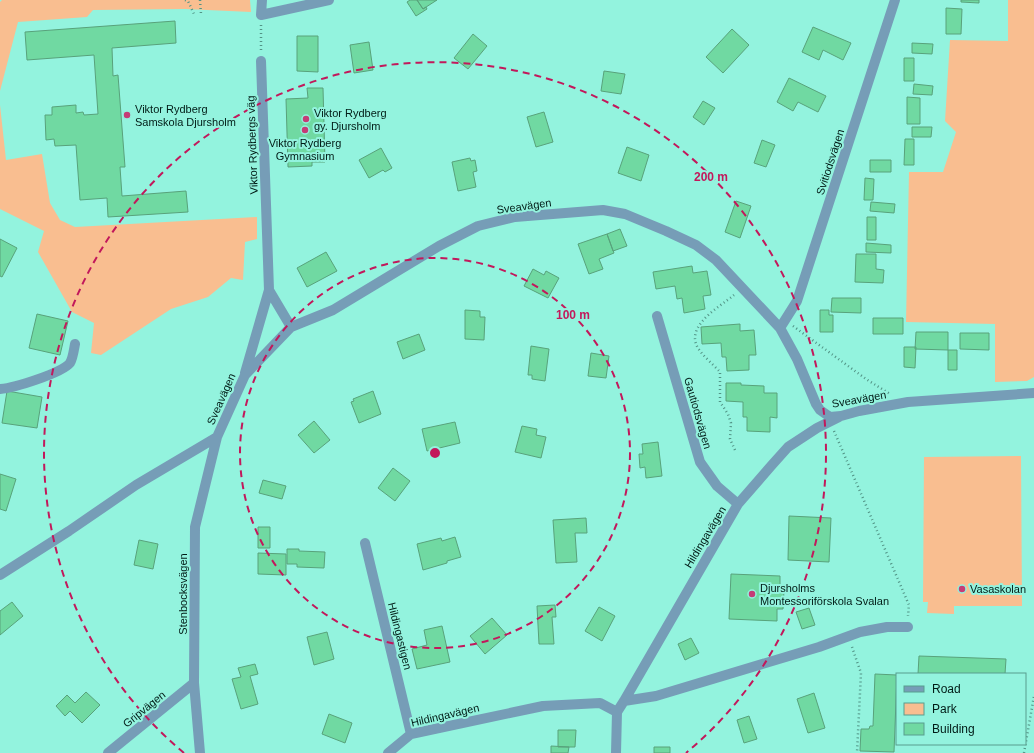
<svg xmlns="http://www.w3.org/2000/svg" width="1034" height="753" viewBox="0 0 1034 753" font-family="Arial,sans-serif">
	<rect width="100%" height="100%" fill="#93f3de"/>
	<path fill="#f9be90" d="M 2,0 L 250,0 L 251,12 L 185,9 L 93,10 L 87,17 L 18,22 L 0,91 L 0,2 Z
		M 1008,0 L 1034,0 L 1034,377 L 1027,381 L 995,382 L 995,324 L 906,322 L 909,172 L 943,172 L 956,132 L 945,121 L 950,40 L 1008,41 Z
		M 0,105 L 6,160 L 42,154 L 50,203 L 60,220 L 75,227 L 257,217 L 257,239 L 245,242 L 243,280 L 231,278 L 208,297 L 171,309 L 101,355 L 91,353 L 94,323 L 72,312 L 38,252 L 44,231 L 0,209 Z
		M 1021,456 L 1022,606 L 954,606 L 954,614 L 927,613 L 928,602 L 923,602 L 924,457 Z"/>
	<path fill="#70d9a2" stroke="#58a27b" d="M 410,0 L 417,0 L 423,9 L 426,7 L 427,9 L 416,16 L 407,2 Z
		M 417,0 L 437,0 L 423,9 Z
		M 961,0 L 979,0 L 979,3 L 961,2 Z
		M 946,8 L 962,9 L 961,34 L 946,34 Z
		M 175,21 L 176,43 L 112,48 L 113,76 L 118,75 L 125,167 L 120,167 L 122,196 L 186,191 L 188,212 L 108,217 L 107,198 L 80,200 L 76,145 L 55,146 L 54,139 L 46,140 L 45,115 L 52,115 L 52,107 L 76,105 L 76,113 L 83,112 L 84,115 L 98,114 L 94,55 L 27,60 L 25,32 Z
		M 813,27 L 851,43 L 843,60 L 823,50 L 819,60 L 802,52 Z
		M 732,29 L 749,45 L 723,73 L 706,57 Z
		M 473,34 L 487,46 L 468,69 L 454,58 Z
		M 297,36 L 318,36 L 318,72 L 297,71 Z
		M 369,42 L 373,70 L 354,73 L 350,45 Z
		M 912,43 L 933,44 L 932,54 L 912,53 Z
		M 904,58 L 914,58 L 914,81 L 904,81 Z
		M 604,71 L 625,74 L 621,94 L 601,91 Z
		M 789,78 L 826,96 L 818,112 L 798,102 L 793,111 L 777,102 Z
		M 914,84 L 933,86 L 932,95 L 913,94 Z
		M 307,88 L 323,88 L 325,162 L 312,162 L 312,166 L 288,167 L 286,99 L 308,98 Z
		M 907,97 L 920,98 L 920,124 L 907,124 Z
		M 703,101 L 715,108 L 704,125 L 693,117 Z
		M 544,112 L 553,142 L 536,147 L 527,117 Z
		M 912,127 L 932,127 L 931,137 L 912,137 Z
		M 905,139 L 914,139 L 914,165 L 904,165 Z
		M 762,140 L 775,145 L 766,167 L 754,163 Z
		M 627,147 L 649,155 L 641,181 L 618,173 Z
		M 381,148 L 392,168 L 385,172 L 383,170 L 369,178 L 359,160 Z
		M 470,158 L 471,161 L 475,160 L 477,171 L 473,172 L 476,187 L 458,191 L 452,162 Z
		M 870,160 L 891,160 L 891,172 L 870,172 Z
		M 865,178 L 874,179 L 873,200 L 864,200 Z
		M 736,201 L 751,206 L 740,238 L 725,232 Z
		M 871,202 L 895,204 L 894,213 L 870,211 Z
		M 867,217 L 876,217 L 876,240 L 867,240 Z
		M 620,229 L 627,246 L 613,251 L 607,234 Z
		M 607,234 L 614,253 L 599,259 L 603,269 L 589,274 L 578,244 Z
		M 0,239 L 17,248 L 2,277 L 0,276 Z
		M 866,243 L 891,245 L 891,253 L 866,252 Z
		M 326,252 L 337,271 L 307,287 L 297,268 Z
		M 856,254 L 876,254 L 876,269 L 884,270 L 883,283 L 855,282 Z
		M 692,266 L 693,273 L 707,271 L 711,295 L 703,296 L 705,309 L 684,313 L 682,298 L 677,299 L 675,286 L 656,289 L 653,272 Z
		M 533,269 L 544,275 L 546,271 L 559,278 L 548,298 L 524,286 Z
		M 832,298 L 861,298 L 861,313 L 831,312 Z
		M 465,310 L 480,311 L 480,317 L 485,317 L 484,340 L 465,339 Z
		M 820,310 L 829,310 L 829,315 L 833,315 L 833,332 L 820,332 Z
		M 37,314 L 68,321 L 60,355 L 29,348 Z
		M 873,318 L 903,318 L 903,334 L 873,334 Z
		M 740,324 L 740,331 L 754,330 L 756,355 L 749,355 L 749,370 L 727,371 L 726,357 L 722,357 L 721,343 L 702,344 L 701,327 Z
		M 916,332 L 948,332 L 948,350 L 915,349 Z
		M 960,333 L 989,333 L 989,350 L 960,349 Z
		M 419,334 L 425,350 L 403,359 L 397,342 Z
		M 531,346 L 549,349 L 545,381 L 532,379 L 532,375 L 528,375 Z
		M 904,347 L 916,347 L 915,368 L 904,367 Z
		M 948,350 L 957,350 L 957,370 L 948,370 Z
		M 591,353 L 609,356 L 606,378 L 588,376 Z
		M 726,383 L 741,383 L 741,385 L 764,386 L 764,393 L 777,393 L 777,418 L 770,417 L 770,432 L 747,431 L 747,417 L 743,417 L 743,402 L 726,401 Z
		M 7,391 L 42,397 L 37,428 L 2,423 Z
		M 373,391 L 381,414 L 359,423 L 351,402 L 354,401 L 353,399 Z
		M 314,421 L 330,440 L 314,453 L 298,435 Z
		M 455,422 L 460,443 L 427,451 L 422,429 Z
		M 522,426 L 537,429 L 536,435 L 546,437 L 541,458 L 515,452 Z
		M 658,442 L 662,476 L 646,478 L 645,467 L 640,468 L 639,454 L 643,454 L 642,444 Z
		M 393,468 L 410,481 L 395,501 L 378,488 Z
		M 0,474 L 16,479 L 6,511 L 0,509 Z
		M 263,480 L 286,486 L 282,499 L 259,493 Z
		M 789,516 L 831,518 L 829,562 L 788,560 Z
		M 586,518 L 587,533 L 575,533 L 577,562 L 556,563 L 553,520 Z
		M 258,527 L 270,527 L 270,548 L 258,548 Z
		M 455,537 L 461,557 L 447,561 L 447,563 L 423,570 L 417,544 L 441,538 L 442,541 Z
		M 139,540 L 158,544 L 153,569 L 134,565 Z
		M 287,549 L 299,549 L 299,551 L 325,552 L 324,568 L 297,567 L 297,564 L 287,564 Z
		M 258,553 L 286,554 L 286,575 L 258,574 Z
		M 731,574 L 780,576 L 780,589 L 784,590 L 783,609 L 777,609 L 777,621 L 729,619 Z
		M 12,602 L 23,616 L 0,635 L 0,611 Z
		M 555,605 L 556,617 L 552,617 L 554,644 L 539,644 L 537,606 Z
		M 599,607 L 615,616 L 602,641 L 585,631 Z
		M 809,608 L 815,625 L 802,629 L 796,612 Z
		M 492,618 L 507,635 L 485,654 L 470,636 Z
		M 442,626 L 450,662 L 417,669 L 412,649 L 427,645 L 424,630 Z
		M 327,632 L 334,659 L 314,665 L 307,637 Z
		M 691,638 L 699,653 L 685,660 L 678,644 Z
		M 919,656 L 1006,659 L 1005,674 L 918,674 Z
		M 255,664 L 258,674 L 250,676 L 258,704 L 241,709 L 232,679 L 241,677 L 238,668 Z
		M 875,674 L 897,675 L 894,752 L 860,751 L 861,729 L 869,729 L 870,726 L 873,726 Z
		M 86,692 L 100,705 L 82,723 L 70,711 L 65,716 L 56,706 L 67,695 L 75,703 Z
		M 814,693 L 825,728 L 808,733 L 797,699 Z
		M 329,714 L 352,723 L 345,743 L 322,734 Z
		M 749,716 L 757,739 L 744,743 L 737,720 Z
		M 558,730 L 576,730 L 575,747 L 558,747 Z
		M 551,746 L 569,747 L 568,753 L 551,753 Z
		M 654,747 L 670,747 L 670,753 L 654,753 Z"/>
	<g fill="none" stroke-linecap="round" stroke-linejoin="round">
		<path stroke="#529486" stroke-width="2.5" stroke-dasharray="1 3" stroke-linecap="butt" d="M 185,0 L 188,1 L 194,14
			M 200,0 L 201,14
			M 261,50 L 261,25
			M 734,295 C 721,306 689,323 696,344 C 699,353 714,365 720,372 L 720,402 L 728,414 L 731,423 L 730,439 L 735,450
			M 793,326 L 866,379 L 890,394
			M 834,431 L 909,605 L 908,616
			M 852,647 L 861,673 L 857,753
			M 1024,753 L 1034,696"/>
		<path stroke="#769db7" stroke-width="10" d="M 262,0 L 261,15 L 329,0
			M 269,290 L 291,327
			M 657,316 L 700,462 L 717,486 L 738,504
			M 780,328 L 797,301 L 895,0
			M 245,373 L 269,290 L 261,61
			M 0,389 C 14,388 62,373 70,363 C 73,358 74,349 75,344
			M 365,543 L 411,734
			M 0,575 L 69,531 L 136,485 L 217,437 L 245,375 L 291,327 L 333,310 L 439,246 L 478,226 L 515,217 L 603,210 L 625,214 L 666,231 L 696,245 L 716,260 L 780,328 L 797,359 L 816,404 L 820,410 L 830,417 L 841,416 L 859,411 L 908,402 L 1034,393
			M 624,701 L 656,696 L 819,647 L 860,632 L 887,627 L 908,627
			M 108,753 L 194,683
			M 200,753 L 194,683 L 195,527 L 217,437
			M 388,753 L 411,734 L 543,706 L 600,703 L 617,712 L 624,701 L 738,504 L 771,466 L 788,447 L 817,428 L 839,417
			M 616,753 L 617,712"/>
	</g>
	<g fill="none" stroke="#c2185b" stroke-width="2" stroke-dasharray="7 5">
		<circle cx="435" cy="453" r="195"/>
		<path d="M184 753A391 391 0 1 1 686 753"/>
	</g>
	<g fill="#c53c76" stroke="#93f3de" stroke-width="1.5">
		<circle cx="127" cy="115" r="4"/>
		<circle cx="306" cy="119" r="4"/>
		<circle cx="305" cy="130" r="4"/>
		<circle cx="962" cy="589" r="4"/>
		<circle cx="752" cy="594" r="4"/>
	</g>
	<g text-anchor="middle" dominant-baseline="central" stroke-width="4" stroke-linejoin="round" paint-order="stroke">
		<g font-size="11" fill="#001b16" stroke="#93f3de" text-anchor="start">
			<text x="135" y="109">Viktor Rydberg<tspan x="135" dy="13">Samskola Djursholm</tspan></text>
			<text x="314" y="113">Viktor Rydberg<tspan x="314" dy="13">gy. Djursholm</tspan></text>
			<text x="305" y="143" text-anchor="middle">Viktor Rydberg<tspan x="305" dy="13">Gymnasium</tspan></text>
			<text x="760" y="588">Djursholms<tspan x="760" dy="13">Montessoriförskola Svalan</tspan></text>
			<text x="970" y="589">Vasaskolan</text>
		</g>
		<g font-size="11" fill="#001b16" stroke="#93f3de">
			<text transform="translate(252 145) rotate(-92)">Viktor Rydbergs väg</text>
			<text transform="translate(830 162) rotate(-72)">Svitiodsvägen</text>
			<text transform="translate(524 206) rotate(-8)">Sveavägen</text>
			<text transform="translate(221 399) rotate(-66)">Sveavägen</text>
			<text transform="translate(859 399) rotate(-10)">Sveavägen</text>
			<text transform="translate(698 413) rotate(74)">Gautiodsvägen</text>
			<text transform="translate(705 537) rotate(-59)">Hildingavägen</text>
			<text transform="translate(183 594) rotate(-90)">Stenbocksvägen</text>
			<text transform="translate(400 636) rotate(76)">Hildingastigen</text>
			<text transform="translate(144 709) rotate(-39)">Gripvägen</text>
			<text transform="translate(445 715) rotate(-13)">Hildingavägen</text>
		</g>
	</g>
	<circle cx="435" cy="453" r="6" fill="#c2185b" stroke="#93f3de" stroke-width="2"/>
	<g font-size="12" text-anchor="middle" font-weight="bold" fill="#c2185b" stroke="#93f3de" stroke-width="4" stroke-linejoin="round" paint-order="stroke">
		<text x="711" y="181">200 m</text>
		<text x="573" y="319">100 m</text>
	</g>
	<rect x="896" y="673" width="130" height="72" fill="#93f3de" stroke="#589d8e"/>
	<rect x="904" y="686" width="20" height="6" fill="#769db7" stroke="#589d8e"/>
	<text x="932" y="693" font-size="12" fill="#001b16">Road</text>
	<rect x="904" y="703" width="20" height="12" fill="#f9be90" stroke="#589d8e"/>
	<text x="932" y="713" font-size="12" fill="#001b16">Park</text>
	<rect x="904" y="723" width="20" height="12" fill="#70d9a2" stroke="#589d8e"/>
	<text x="932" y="733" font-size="12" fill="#001b16">Building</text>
</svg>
